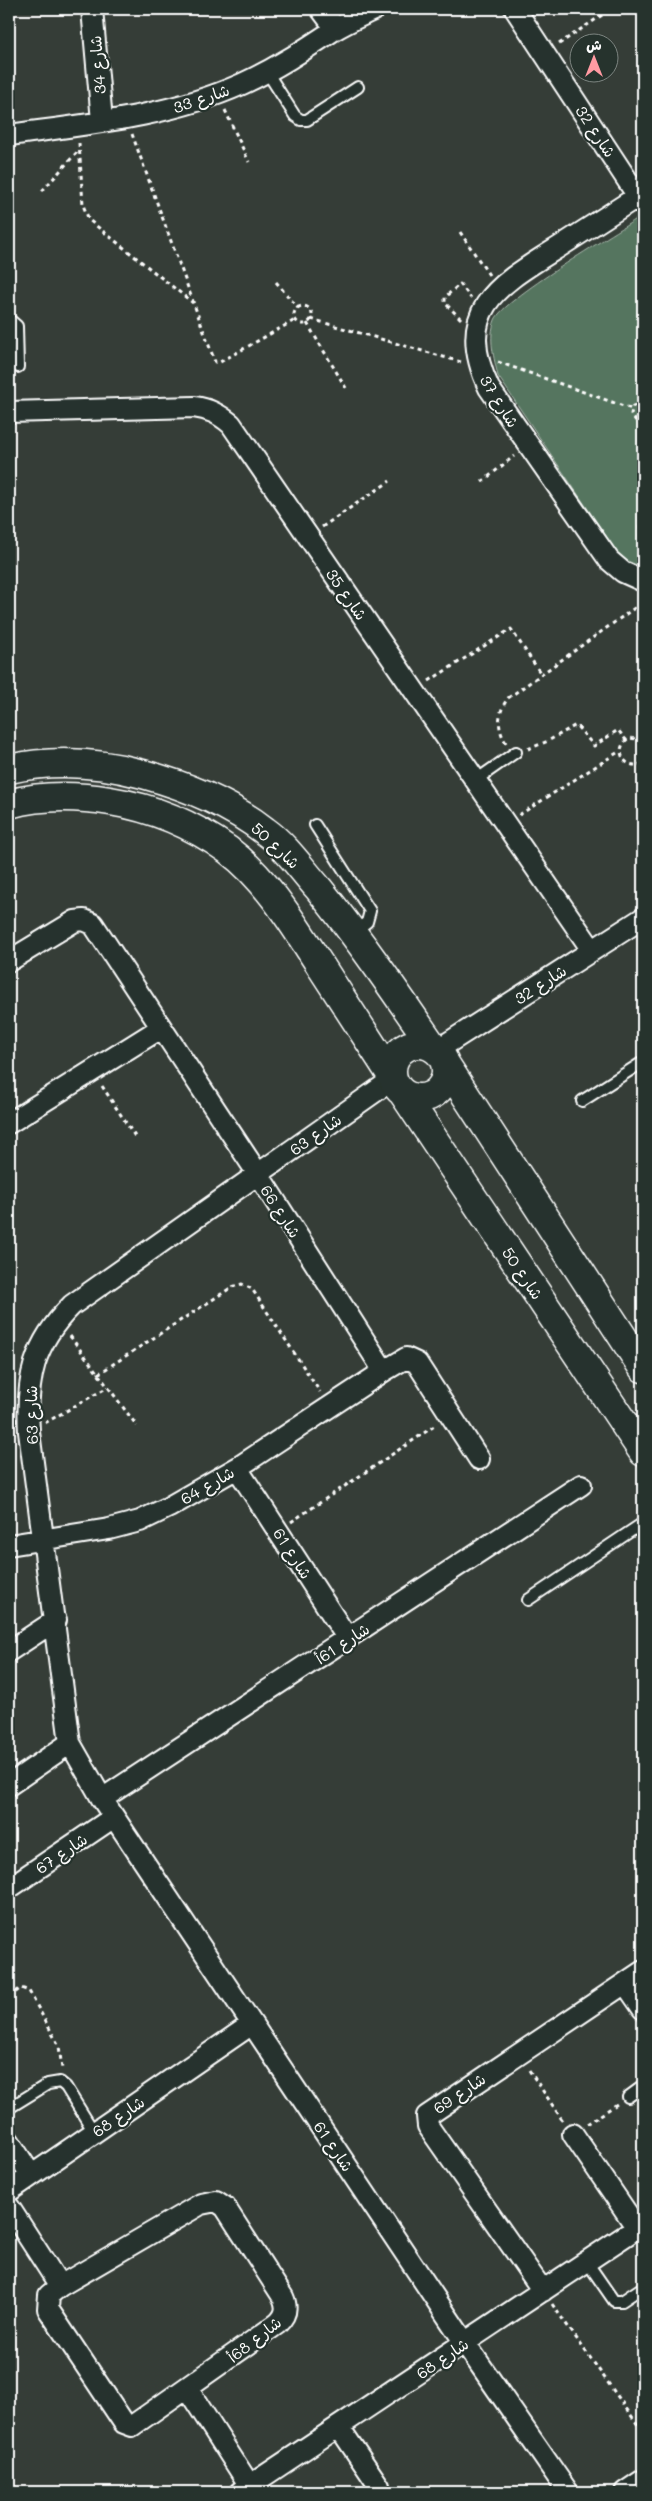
<svg xmlns="http://www.w3.org/2000/svg" width="652" height="2501" viewBox="0 0 652 2501" font-family="Mali,'Playpen Sans Arabic',sans-serif">
	<rect width="100%" height="100%" fill="#353d37"/>
	<filter id="ink" filterUnits="userSpaceOnUse"><feTurbulence type="fractalNoise" baseFrequency=".02" numOctaves="2"/><feDisplacementMap in="SourceGraphic" scale="10" xChannelSelector="R" yChannelSelector="G"/><feConvolveMatrix kernelMatrix="1 2 1 2 8 2 1 2 1" color-interpolation-filters="sRGB"/></filter>
	<g filter="url(#ink)">
		<path fill="#55755f" stroke="#aabaaf" d="M 638,218 L 643,226 L 643,568 L 621,558 L 498,376 C 494,358 488,338 495,320 C 503,299 614,234 638,218 Z"/>
		<g fill="none" stroke-linecap="round" stroke-linejoin="round">
			<defs>
				<path id="lane" d="M 267,72 L 295,116 L 301,120 L 307,120 L 358,87
					M 9,319 L 17,326 L 18,367
					M 476,780 L 516,752
					M 315,825 L 370,911 L 367,922 L 354,932
					M 582,1101 L 643,1062
					M 528,1600 L 643,1523
					M 628,2097 L 643,2086
					M 9,2108 L 48,2084 L 60,2082 L 66,2087 L 94,2132
					M 587,2262 L 614,2301 L 622,2301 L 643,2287"/>
				<path id="street" d="M 92,9 L 102,121
					M 321,9 L 336,29
					M 515,9 L 643,204
					M 9,135 C 88,124 168,117 242,84 C 275,69 304,50 334,30 C 347,22 361,16 375,9
					M 643,193 C 615,211 587,229 559,247 C 500,284 452,309 489,388 L 609,560 L 623,572 L 643,581
					M 9,412 L 194,407 C 209,409 219,414 231,424 L 592,950
					M 9,961 L 75,921 L 84,920 L 93,924 L 258,1174 L 384,1371 L 406,1358 L 417,1363 L 479,1459
					M 437,1050 L 643,918
					M 393,1079 L 72,1305 C 33,1344 26,1379 29,1432 L 70,1743 L 102,1799 L 465,2343 L 568,2492
					M 9,1123 L 161,1028
					M 237,1468 L 348,1639
					M 9,1545 L 109,1529 L 140,1521 L 169,1507 L 237,1468 L 384,1371
					M 9,1651 L 56,1620
					M 9,1785 L 70,1743
					M 102,1799 L 581,1485
					M 9,1888 L 114,1817
					M 625,1983 L 643,2009
					M 573,2134 L 637,2228
					M 9,2141 L 31,2175
					M 9,2191 L 252,2024
					M 9,2207 L 60,2286 L 201,2204 L 216,2201 L 225,2207 L 283,2297 C 288,2308 286,2316 277,2324 L 132,2426 L 124,2423 L 48,2309 L 49,2295 L 60,2286
					M 543,2291 L 428,2126 L 427,2116 L 643,1971
					M 187,2388 L 250,2486
					M 339,2427 L 379,2486 L 380,2492
					M 240,2492 L 643,2224
					M 625,2492 L 643,2480"/>
				<path id="secondary" d="M 9,769 C 54,759 98,762 143,774 C 187,786 229,803 265,831 C 286,846 302,870 319,889 C 360,940 397,994 434,1048
					M 9,804 C 41,795 78,796 110,801 C 154,808 192,824 228,850 C 267,879 294,925 320,965 C 344,1002 368,1039 392,1076
					M392 1071a27 27 0 1 1 54 0a27 27 0 1 1-54 0Z
					M 446,1065 L 643,1368
					M 403,1093 L 643,1452"/>
			</defs>
			<use href="#lane" stroke="#fff" stroke-width="14"/>
			<use href="#street" stroke="#fff" stroke-width="24"/>
			<use href="#secondary" stroke="#fff" stroke-width="31"/>
			<path stroke="#fff" stroke-width="3" stroke-dasharray="4 4" stroke-linecap="butt" d="M 559,44 L 608,11
				M 225,110 L 249,162
				M 132,134 L 215,362 L 220,362 L 295,320
				M 79,143 L 83,205 L 89,220 L 193,303
				M 42,191 L 79,150
				M 460,232 L 489,275
				M 276,282 L 298,308
				M294 315a9 9 0 1 1 18 0a9 9 0 1 1-18 0Z
				M 311,319 L 461,362
				M 461,319 L 445,303 L 445,297 L 460,284 L 471,298
				M 307,323 L 346,388
				M 498,362 L 632,409
				M 641,403 L 643,221
				M 643,403 L 633,406 L 631,414 L 636,421 L 643,421
				M 482,482 L 514,456
				M 322,527 L 390,481
				M 640,561 L 641,421
				M 429,681 L 511,629 L 541,674
				M 643,740 L 629,738 C 612,749 625,772 643,763
				M 506,743 C 496,727 498,712 508,698 L 643,602
				M 528,749 L 548,741 L 576,725 L 594,746 L 618,730 L 626,740
				M 519,815 L 620,751
				M 102,1086 L 136,1138
				M 70,1336 L 137,1426
				M 9,1364 L 14,1371
				M 98,1374 L 232,1287 L 242,1284 L 252,1289 L 320,1392
				M 45,1423 L 108,1387
				M 291,1522 L 436,1425
				M 9,1997 L 21,1988 L 29,1991 L 59,2046 L 62,2069
				M 529,2070 L 563,2121
				M 587,2124 L 617,2104
				M 552,2304 L 643,2432"/>
			<use href="#lane" stroke="#26332d" stroke-width="10"/>
			<use href="#street" stroke="#26332d" stroke-width="20"/>
			<use href="#secondary" stroke="#26332d" stroke-width="28"/>
		</g>
	</g>
	<g text-anchor="middle" dominant-baseline="central" stroke-width="4.5" stroke-linejoin="round" paint-order="stroke">
		<g font-size="16" fill="#fff" stroke="#26332d">
			<text transform="translate(97 65) rotate(-95)">شارع 34</text>
			<text transform="translate(201 98) rotate(-19)">شارع 33</text>
			<text transform="translate(596 131) rotate(56)">شارع 32</text>
			<text transform="translate(500 401) rotate(58)">شارع 37</text>
			<text transform="translate(347 594) rotate(55)">شارع 35</text>
			<text transform="translate(276 845) rotate(43)">شارع 50</text>
			<text transform="translate(540 984) rotate(-33)">شارع 32</text>
			<text transform="translate(315 1134) rotate(-35)">شارع 63</text>
			<text transform="translate(281 1211) rotate(57)">شارع 66</text>
			<text transform="translate(523 1273) rotate(56)">شارع 50</text>
			<text transform="translate(31 1415) rotate(-91)">شارع 63</text>
			<text transform="translate(207 1485) rotate(-30)">شارع 64</text>
			<text transform="translate(293 1553) rotate(57)">شارع 61</text>
			<text transform="translate(342 1643) rotate(-33)">شارع 61أ</text>
			<text transform="translate(61 1853) rotate(-34)">شارع 67</text>
			<text transform="translate(459 2093) rotate(-34)">شارع 69</text>
			<text transform="translate(118 2116) rotate(-34)">شارع 68</text>
			<text transform="translate(334 2146) rotate(56)">شارع 61</text>
			<text transform="translate(254 2339) rotate(-38)">شارع 68أ</text>
			<text transform="translate(442 2358) rotate(-34)">شارع 68</text>
		</g>
	</g>
	<rect width="652" height="2501" fill="none" stroke="#26332d" stroke-width="30"/>
	<rect x="15" y="15" width="622" height="2471" fill="none" stroke="#fff" stroke-width="2" filter="url(#ink)"/>
	<g transform="translate(594 58)"><circle r="24" fill="#26332d" stroke="#7d8581"/>
	<path d="M0-4L9 19L0 12L-9 19Z" fill="#ff9aa2"/>
	<text y="-8" font-size="14" font-weight="bold" text-anchor="middle" fill="#ffffff">ش</text>
	</g>
</svg>
